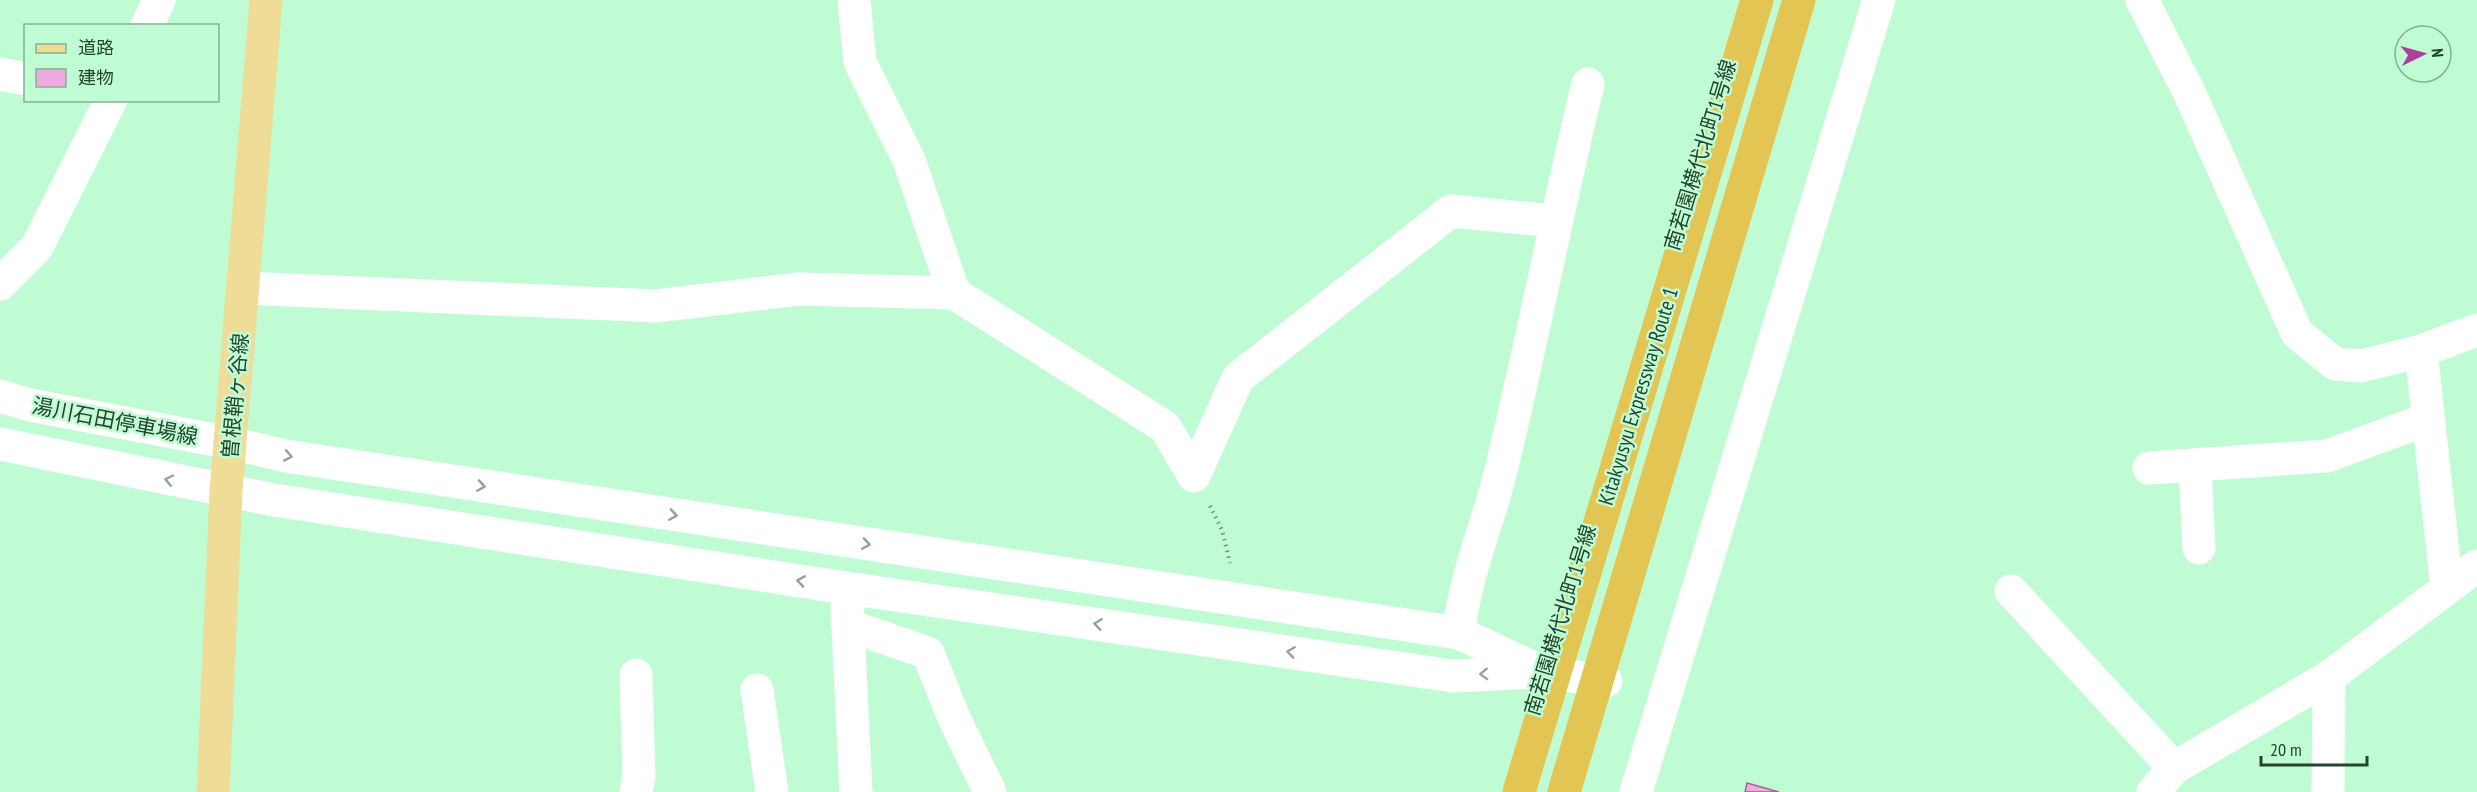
<svg xmlns="http://www.w3.org/2000/svg" width="2477" height="792" viewBox="0 0 2477 792" font-family="'PT Sans Narrow','Noto Sans JP',sans-serif">
	<rect width="100%" height="100%" fill="#c0fcd3"/>
	<path fill="#eeabdf" stroke="#a26595" stroke-width="1.5" d="M 1747,783 L 1779,792 L 1745,792 Z"/>
	<g fill="none" stroke-linecap="round" stroke-linejoin="round">
		<path stroke="#6e9b7d" stroke-width="4" stroke-dasharray="1.5 4.5" stroke-linecap="butt" d="M 1210,506 L 1222,530 L 1230,563"/>
		<path stroke="#fff" stroke-width="33" d="M 854,0 L 860,62 L 909,160 L 954,293
			M 2142,0 L 2189,92 L 2297,333 L 2335,364 L 2361,366 L 2421,351 L 2447,588
			M 147,26 L 159,0
			M 0,74 L 26,79
			M 0,284 L 37,247 L 111,100
			M 244,288 L 656,306 L 799,289 L 954,293 L 1165,427 L 1194,476 L 1238,378 L 1451,211 L 1555,221
			M 2421,351 L 2477,330
			M 2195,465 L 2199,548
			M 2149,468 L 2327,456 L 2428,419
			M 2011,591 L 2174,768
			M 847,605 L 856,792
			M 847,625 L 928,653 L 954,718 L 990,792
			M 1459,633 C 1464,576 1489,523 1502,466 C 1533,339 1557,211 1588,84
			M 636,675 L 639,778 L 636,792
			M 757,690 L 772,792
			M 1636,792 L 1879,0
			M 2153,792 L 2174,768 L 2329,677 L 2477,566
			M 2328,792 L 2329,677"/>
		<path stroke="#fff" stroke-width="33" d="M 0,396 L 30,405 L 231,443 L 286,456 L 1459,633 L 1543,672 L 1606,681
			M 0,444 L 274,500 L 846,588 L 1453,676 L 1538,672"/>
		<path stroke="#eedc97" stroke-width="33" d="M 213,792 L 226,492 L 266,0"/>
		<path stroke="#e2c552" stroke-width="33" d="M 1519,792 L 1757,0
			M 1564,792 L 1799,0"/>
	</g>
	<defs><path id="oneway-chevron" d="M-2-3.5L2.5 0L-2 3.5" fill="none" stroke-width="1.6" stroke-linecap="round" stroke-linejoin="round" transform="scale(1.5)"/></defs>
	<g stroke="#92a298">
		<use href="#oneway-chevron" transform="translate(288 456) rotate(11)"/>
		<use href="#oneway-chevron" transform="translate(169 480) rotate(-168)"/>
		<use href="#oneway-chevron" transform="translate(481 486) rotate(9)"/>
		<use href="#oneway-chevron" transform="translate(673 515) rotate(9)"/>
		<use href="#oneway-chevron" transform="translate(866 544) rotate(9)"/>
		<use href="#oneway-chevron" transform="translate(801 581) rotate(-171)"/>
		<use href="#oneway-chevron" transform="translate(1098 624) rotate(-172)"/>
		<use href="#oneway-chevron" transform="translate(1291 652) rotate(-172)"/>
		<use href="#oneway-chevron" transform="translate(1484 674) rotate(178)"/>
	</g>
	<g text-anchor="middle" dominant-baseline="central" stroke-width="5" stroke-linejoin="round" paint-order="stroke">
		<g font-size="21" fill="#244430" stroke="#c0fcd3">
			<text transform="translate(1700 155) rotate(-73)">南若園横代北町1号線</text>
			<text transform="translate(235 396) rotate(-85)">曽根鞘ヶ谷線</text>
			<text transform="translate(1638 396) rotate(-73)">Kitakyusyu Expressway Route 1</text>
			<text transform="translate(115 421) rotate(11)">湯川石田停車場線</text>
			<text transform="translate(1560 620) rotate(-73)">南若園横代北町1号線</text>
		</g>
	</g>
	<rect x="24" y="24" width="195" height="78" fill="#c0fcd3" stroke="#82b292" stroke-width="1.5"/>
	<rect x="36" y="44" width="30" height="9" fill="#eedc97" stroke="#82b292" stroke-width="1.5"/>
	<text x="78" y="54" font-size="18" fill="#244430">道路</text>
	<rect x="36" y="69" width="30" height="18" fill="#eeabdf" stroke="#82b292" stroke-width="1.5"/>
	<text x="78" y="84" font-size="18" fill="#244430">建物</text>
	<g transform="translate(2423 54) rotate(85)"><circle r="28" fill="#c0fcd3" stroke="#82b292" stroke-width="1.5"/>
	<path d="M0-4.5L10 22L0 15L-10 22Z" fill="#ad3e9b"/>
	<text y="-9" font-size="16" font-weight="bold" text-anchor="middle" fill="#244430">N</text>
	</g>
	<path d="M2261 756v9h106v-9" fill="none" stroke="#244430" stroke-width="3"/>
	<text x="2270" y="756" font-size="18" fill="#244430" stroke="#c0fcd3" stroke-width="4.5" paint-order="stroke">20 m</text>
</svg>
